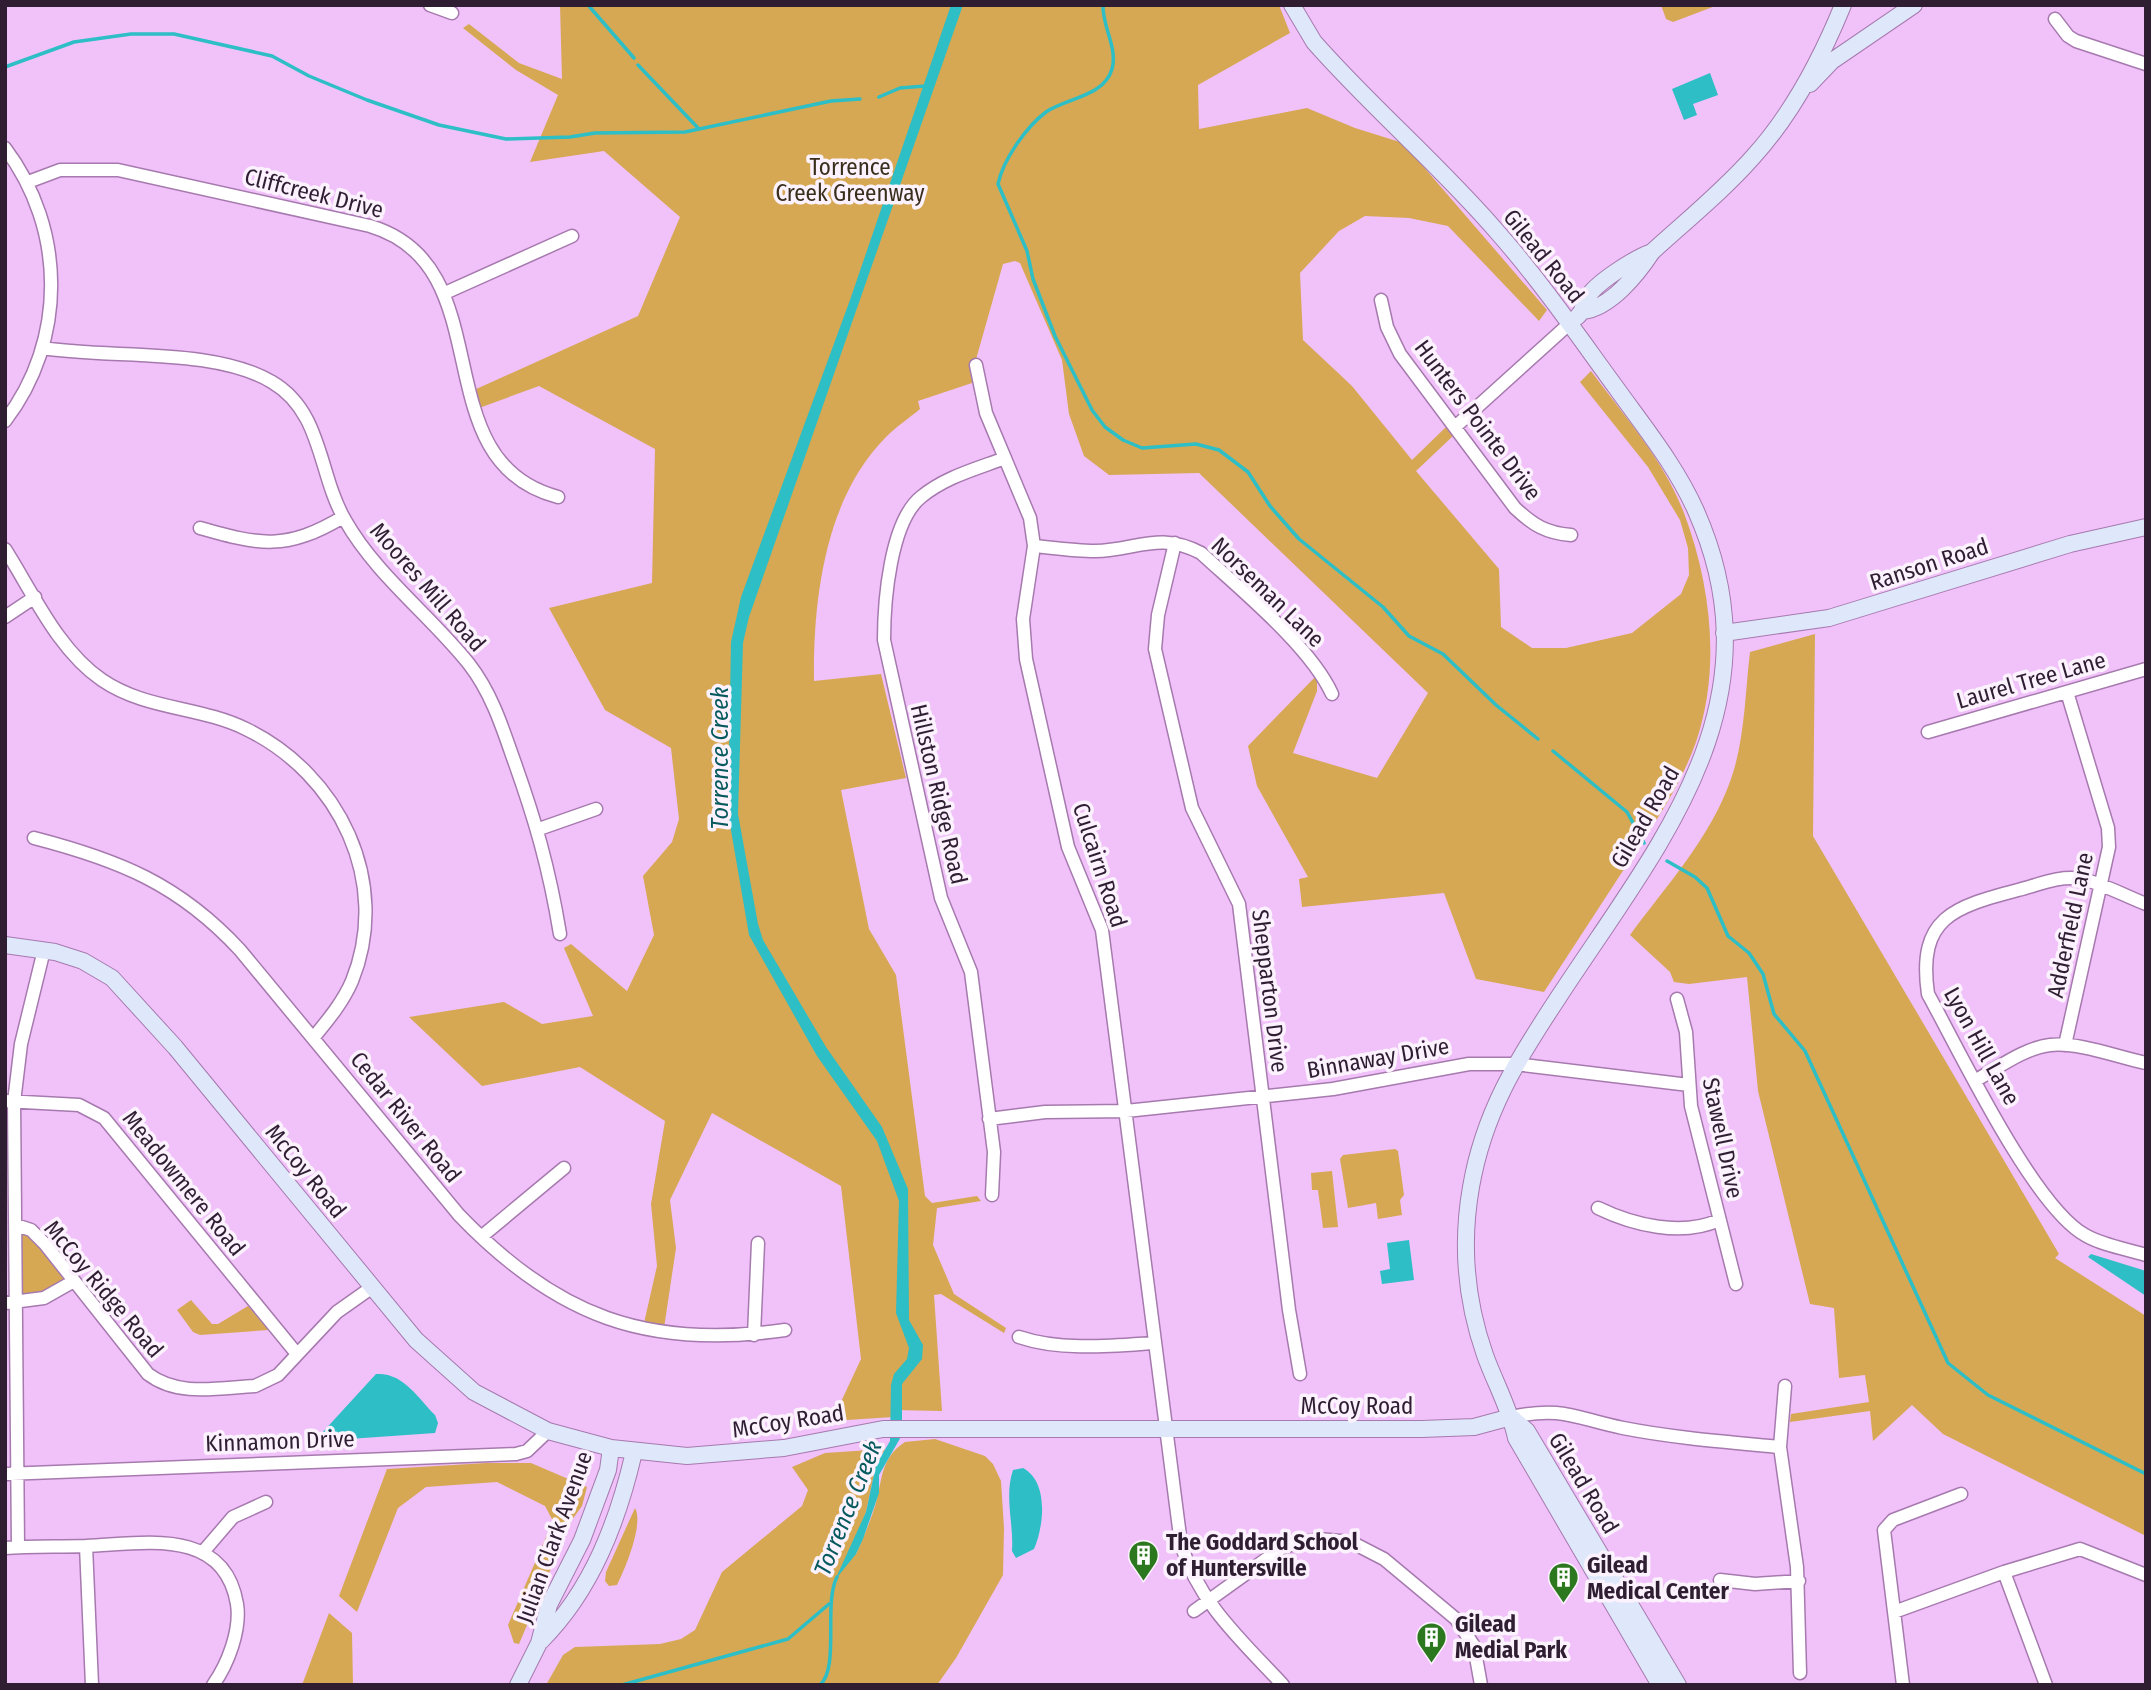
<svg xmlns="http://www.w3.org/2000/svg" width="2151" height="1690" viewBox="0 0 2151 1690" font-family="'Fira Sans Condensed',sans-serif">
	<rect width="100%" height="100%" fill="#f1c1fa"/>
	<path fill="#d6a853" d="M 560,5 L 1279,5 L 1290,33 L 1198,85 L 1199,129 L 1307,108 L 1355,128 L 1403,143 L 1547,310 L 1539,321 L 1448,226 L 1409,218 L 1365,216 L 1339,231 L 1300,273 L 1303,340 L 1352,386 L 1412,460 L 1446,427 L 1453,436 L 1416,471 L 1499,569 L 1501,627 L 1532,648 L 1566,648 L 1632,633 L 1681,594 L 1689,575 L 1688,548 L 1680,520 L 1648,467 L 1580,382 L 1591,371 C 1624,416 1664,460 1684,513 C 1711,585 1721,669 1696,742 C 1680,787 1654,824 1628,863 C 1600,906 1572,949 1544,992 L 1476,979 L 1444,893 L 1302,907 L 1299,879 L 1308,877 L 1257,786 L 1248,746 L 1317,675 L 1317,691 L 1293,753 L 1377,778 L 1428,693 L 1199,473 L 1109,475 L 1084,456 L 1069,414 L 1062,360 L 1020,263 L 1015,261 L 1003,264 L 973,370 L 975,382 L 918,401 L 920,409 C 909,418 896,427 886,437 C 825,498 813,599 814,681 L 881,674 L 906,778 L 841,790 L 869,929 L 896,975 L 925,1196 L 932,1203 L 977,1196 L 981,1201 L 937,1208 L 933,1245 L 954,1294 L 1006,1328 L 1004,1333 L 941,1294 L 934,1295 L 942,1411 L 893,1410 L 893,1417 L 832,1421 L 861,1359 L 841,1186 L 712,1113 L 670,1200 L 676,1248 L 664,1328 L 644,1323 L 657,1266 L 651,1204 L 665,1121 L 580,1067 L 482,1086 L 409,1017 L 504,1002 L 542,1024 L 593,1016 L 564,948 L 571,944 L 627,991 L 654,935 L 643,876 L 672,842 L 679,819 L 671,748 L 605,710 L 549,608 L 652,583 L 655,449 L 539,386 L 479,408 L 474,390 L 638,316 L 680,217 L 604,151 L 530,162 L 558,95 L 516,70 L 463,28 L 469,24 L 519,63 L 562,79 Z
		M 1661,5 L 1718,5 L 1673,22 L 1666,19 Z
		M 1815,634 L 1813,836 L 2059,1254 L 2055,1258 L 2146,1316 L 2146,1536 L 1943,1434 L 1912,1405 L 1873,1441 L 1870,1411 L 1790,1422 L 1791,1414 L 1869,1402 L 1865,1375 L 1839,1378 L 1834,1308 L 1810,1304 L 1758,1091 L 1747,977 L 1689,984 L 1674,982 L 1670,972 L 1630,935 C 1666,886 1711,837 1731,779 C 1745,739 1745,693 1750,652 Z
		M 1395,1149 L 1398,1151 L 1404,1195 L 1400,1200 L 1402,1215 L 1378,1219 L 1376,1203 L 1348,1208 L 1340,1159 L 1343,1155 Z
		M 1332,1171 L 1338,1227 L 1323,1228 L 1318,1190 L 1312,1190 L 1311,1173 Z
		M 16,1225 L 31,1230 L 74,1281 L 17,1303 Z
		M 191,1300 L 212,1324 L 218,1324 L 248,1306 L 269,1330 L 200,1335 L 193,1332 L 177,1310 Z
		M 935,1439 L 985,1456 L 993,1464 L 1001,1481 L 1004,1528 L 1003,1575 L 956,1658 L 937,1685 L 546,1685 L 563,1655 L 575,1647 L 660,1644 L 681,1639 L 695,1630 L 722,1572 L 802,1506 L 808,1490 L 792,1467 L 825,1453 L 885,1449 L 876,1465 L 866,1512 L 852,1548 L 856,1554 C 863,1539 870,1522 875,1506 C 883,1481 879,1459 905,1442 Z
		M 486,1463 L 531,1463 L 587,1487 L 582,1506 L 571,1521 L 519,1644 L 514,1643 L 508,1625 L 553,1521 L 545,1506 L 497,1482 L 426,1487 L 398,1508 L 357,1612 L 339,1596 L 387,1469 Z
		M 635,1508 C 644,1524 625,1569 617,1585 L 609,1586 L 605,1581 L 606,1572 Z
		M 329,1613 L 352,1633 L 353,1685 L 302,1685 Z"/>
	<path fill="#2dbec6" d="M 951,5 L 963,5 L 749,617 L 743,643 L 738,814 L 758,924 L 763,940 L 826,1047 L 882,1127 L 908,1189 L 909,1320 L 923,1345 L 922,1359 L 902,1384 L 902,1435 L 879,1475 L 879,1493 L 863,1539 L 856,1554 L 835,1580 L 866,1512 L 876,1465 L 890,1441 L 891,1385 L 894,1374 L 907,1359 L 909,1348 L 896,1313 L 899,1201 L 877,1141 L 817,1056 L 749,935 L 728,813 L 731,642 L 741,597 L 850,300 Z
		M 1710,73 L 1718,95 L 1693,104 L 1697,115 L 1684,120 L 1672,89 Z
		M 1409,1240 L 1414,1280 L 1382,1284 L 1380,1271 L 1390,1269 L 1387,1243 Z
		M 2091,1254 L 2146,1271 L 2146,1296 L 2088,1257 Z
		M 376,1374 C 403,1372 418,1398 435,1415 L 438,1423 L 435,1433 L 320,1441 L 321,1434 Z
		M 1023,1468 C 1049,1482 1044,1526 1034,1549 L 1016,1558 L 1012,1551 C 1014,1524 1004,1497 1013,1470 Z"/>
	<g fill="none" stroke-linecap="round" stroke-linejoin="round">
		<path stroke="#2dbec6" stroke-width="3.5" d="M 588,5 L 634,58
			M 1103,5 C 1102,26 1118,48 1112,69 C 1104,97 1066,98 1046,112 C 1026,127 1003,160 998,184 L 1027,251 L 1033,279 L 1055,336 L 1092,410 L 1105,427 L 1123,440 L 1142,448 L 1196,444 L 1219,450 L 1248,472 L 1270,506 L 1299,539 L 1383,607 L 1409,636 L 1443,654 L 1496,705 L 1538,739
			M 638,65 L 699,129
			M 5,67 L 74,42 L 131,34 L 174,34 L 272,56 L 309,76 L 367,100 L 439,125 L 506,139 L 570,137 L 595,133 L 685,132 L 831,101 L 860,99
			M 879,97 L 900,88 L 925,86
			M 1553,751 L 1627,812 L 1644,843
			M 1667,861 L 1695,877 L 1707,888 L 1728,936 L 1749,953 L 1763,974 L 1774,1014 L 1805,1051 L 1948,1363 L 1988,1395 L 2146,1474
			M 622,1685 L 788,1639 L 829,1604
			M 820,1685 C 840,1667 823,1604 837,1577"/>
		<defs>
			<path id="street" d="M 430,5 L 452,13
				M 2055,19 L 2068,36 L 2076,41 L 2146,64
				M 5,148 C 66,229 67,340 5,421
				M 28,182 L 60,170 L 118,170 L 370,226 C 505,266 420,461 558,497
				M 445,293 L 572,236
				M 1381,300 L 1387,327 L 1400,354 L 1515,508 C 1533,525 1546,533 1571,535
				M 43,348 C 111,359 213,347 272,382 C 323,412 318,474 345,520 C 376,575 430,615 469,664 C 490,691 501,723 512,755 C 535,819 549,867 560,934
				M 976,365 L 986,413 L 1030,518 L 1034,546 L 1023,619 L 1026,659 L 1068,847 L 1102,930 L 1181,1544 C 1198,1602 1243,1642 1283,1685
				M 1455,427 L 1569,324
				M 200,528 C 260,545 286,551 343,517
				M 1175,543 L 1158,615 L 1155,649 L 1192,808 L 1239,904 L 1289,1310 L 1300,1374
				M 1034,546 C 1054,548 1075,551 1095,551 C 1137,550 1159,531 1201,553 C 1241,590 1310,646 1332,694
				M 5,549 C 33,593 58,650 102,680 C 146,710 199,706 246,729 C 339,774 392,882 352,981 C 343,1002 328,1020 314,1037
				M 5,617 L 35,597
				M 1928,732 L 2146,669
				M 539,829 L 596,809
				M 34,838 C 119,860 179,884 240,950 L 459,1215 C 556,1316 647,1350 785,1330
				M 2146,904 C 2125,896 2102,883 2081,879 C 2060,875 2038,885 2018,890 C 1954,907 1917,917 1928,994 C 1959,1050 2033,1206 2085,1235 C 2102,1245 2126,1249 2146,1255
				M 1677,999 L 1686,1032 L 1691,1106 L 1736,1284
				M 2065,1045 L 2109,847 L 2108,828 L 2067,692
				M 1976,1080 C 1998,1068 2024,1048 2050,1045 C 2080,1042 2117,1057 2146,1063
				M 5,1101 L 79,1105 L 104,1118 L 297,1354
				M 989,1119 L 1045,1112 L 1126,1111 L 1333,1089 L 1469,1064 L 1515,1064 L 1689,1085
				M 992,1195 L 994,1152 L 971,972 L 941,898 L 884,640 C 884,602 890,522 921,497 C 945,477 976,469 1005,458
				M 1598,1208 C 1633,1225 1682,1237 1719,1220
				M 16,1225 L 31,1230 L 45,1244 L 148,1374 C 178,1397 218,1388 255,1386 L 278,1375 L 337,1312 L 371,1288
				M 481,1237 L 564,1168
				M 5,1303 L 44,1298 L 74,1281
				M 754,1335 L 758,1243
				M 1019,1337 C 1060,1351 1110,1346 1153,1343
				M 1785,1386 L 1780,1447 L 1797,1567 L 1800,1673
				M 1511,1417 C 1564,1406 1574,1418 1623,1428 C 1674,1438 1728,1442 1780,1447
				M 5,1474 L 516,1454 L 527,1451 L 548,1431
				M 86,1546 L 92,1685
				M 18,1547 L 14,1102 L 21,1044 L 44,950
				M 5,1548 C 32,1546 59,1547 86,1546 C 142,1544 224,1526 237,1604 C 241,1630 228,1664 213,1685
				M 203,1552 L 233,1517 L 266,1502
				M 2004,1572 L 2046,1685
				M 1720,1580 L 1755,1584 L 1799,1581
				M 1194,1611 L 1283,1547 L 1318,1539 L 1351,1542 L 1384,1559 L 1456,1619 L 1474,1646 L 1481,1685
				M 1894,1612 L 2004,1572 L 2080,1549 L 2146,1575
				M 1903,1685 L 1884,1530 L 1893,1520 L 1961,1494"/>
			<path id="secondary" d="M 1292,5 L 1314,42 C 1372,108 1441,166 1499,234 C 1542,283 1579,337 1617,389 C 1645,428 1676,466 1696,511 C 1782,705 1658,845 1558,998 C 1517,1060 1484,1112 1471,1187 C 1461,1244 1466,1301 1485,1355 C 1495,1383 1510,1409 1516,1438 L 1660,1685
				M 1810,84 L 1832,61 L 1914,5
				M 1583,311 C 1610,308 1637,275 1652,252 C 1686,221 1723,191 1753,157 C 1793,113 1821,59 1843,5
				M 1577,317 C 1584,311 1583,306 1587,298 C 1595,283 1635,258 1652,252
				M 1724,633 L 1829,618 L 2070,544 L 2146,527
				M 5,945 L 55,952 L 83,961 L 112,978 L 175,1047 L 416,1340 L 474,1392 L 548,1431 L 611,1448 L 687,1456 L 784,1448 L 883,1429 L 1422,1429 L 1474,1427 L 1511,1417
				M 1511,1417 L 1527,1431 L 1678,1685
				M 541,1641 C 592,1590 618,1521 634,1452
				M 518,1685 L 539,1643 L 549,1605 L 582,1540 L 608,1470 L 611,1448"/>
		</defs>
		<use href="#street" stroke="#a67aae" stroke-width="15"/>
		<use href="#secondary" stroke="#a67aae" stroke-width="18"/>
		<use href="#street" stroke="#fff" stroke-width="12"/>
		<use href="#secondary" stroke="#dee8fa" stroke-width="16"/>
	</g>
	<defs>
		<symbol id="building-pin" viewBox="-11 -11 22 30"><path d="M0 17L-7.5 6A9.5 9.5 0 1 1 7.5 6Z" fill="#2c781f" stroke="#fbf2fd"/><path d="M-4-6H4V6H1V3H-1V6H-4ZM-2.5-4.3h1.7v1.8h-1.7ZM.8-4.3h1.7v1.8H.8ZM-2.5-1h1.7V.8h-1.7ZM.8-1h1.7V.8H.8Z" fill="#fff"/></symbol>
	</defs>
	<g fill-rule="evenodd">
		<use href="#building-pin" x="1126" y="1538" width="35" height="47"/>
		<use href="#building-pin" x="1546" y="1560" width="35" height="47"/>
		<use href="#building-pin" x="1414" y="1620" width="35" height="47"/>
	</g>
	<g text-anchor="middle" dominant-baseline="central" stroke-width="7" stroke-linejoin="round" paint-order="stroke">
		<g font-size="23" fill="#392e1b" stroke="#fbf2fd">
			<text x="850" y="167">Torrence<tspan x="850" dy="26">Creek Greenway</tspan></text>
		</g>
		<g font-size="23" fill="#2f1d32" stroke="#fbf2fd">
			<text transform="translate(314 193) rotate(14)">Cliffcreek Drive</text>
			<text transform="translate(1544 256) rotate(51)">Gilead Road</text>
			<text transform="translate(1478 420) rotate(53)">Hunters Pointe Drive</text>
			<text transform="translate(1929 564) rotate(-18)">Ranson Road</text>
			<text transform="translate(428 587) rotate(49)">Moores Mill Road</text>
			<text transform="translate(1268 592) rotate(44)">Norseman Lane</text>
			<text transform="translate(2031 680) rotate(-16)">Laurel Tree Lane</text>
			<text transform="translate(939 794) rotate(77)">Hillston Ridge Road</text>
			<text transform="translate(1645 817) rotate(-60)">Gilead Road</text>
			<text transform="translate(1100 865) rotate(72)">Culcairn Road</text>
			<text transform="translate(2070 925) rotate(-78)">Adderfield Lane</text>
			<text transform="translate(1270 991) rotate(83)">Shepparton Drive</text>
			<text transform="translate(1982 1046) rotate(61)">Lyon Hill Lane</text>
			<text transform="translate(1378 1058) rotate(-10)">Binnaway Drive</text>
			<text transform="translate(406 1117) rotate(51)">Cedar River Road</text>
			<text transform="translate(1723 1138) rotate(78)">Stawell Drive</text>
			<text transform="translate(306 1171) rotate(51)">McCoy Road</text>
			<text transform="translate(184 1183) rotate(51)">Meadowmere Road</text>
			<text transform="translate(104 1289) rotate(50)">McCoy Ridge Road</text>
			<text x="1357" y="1406">McCoy Road</text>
			<text transform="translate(788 1421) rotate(-9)">McCoy Road</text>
			<text transform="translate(280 1441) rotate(-2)">Kinnamon Drive</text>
			<text transform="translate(1584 1483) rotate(59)">Gilead Road</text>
			<text transform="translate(554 1537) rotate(-70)">Julian Clark Avenue</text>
		</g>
		<g font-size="23" font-weight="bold" fill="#2f1d32" stroke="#fbf2fd" text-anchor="start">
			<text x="1166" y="1542">The Goddard School<tspan x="1166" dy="26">of Huntersville</tspan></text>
			<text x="1587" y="1565">Gilead<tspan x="1587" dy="26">Medical Center</tspan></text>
			<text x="1455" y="1624">Gilead<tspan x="1455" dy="26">Medial Park</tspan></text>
		</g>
		<g font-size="24" font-style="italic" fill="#06595d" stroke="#fbf2fd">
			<text transform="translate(720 758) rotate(-90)">Torrence Creek</text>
			<text transform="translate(848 1508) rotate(-68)">Torrence Creek</text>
		</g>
	</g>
	<rect width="2151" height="1690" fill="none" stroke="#2f1d32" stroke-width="14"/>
</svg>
